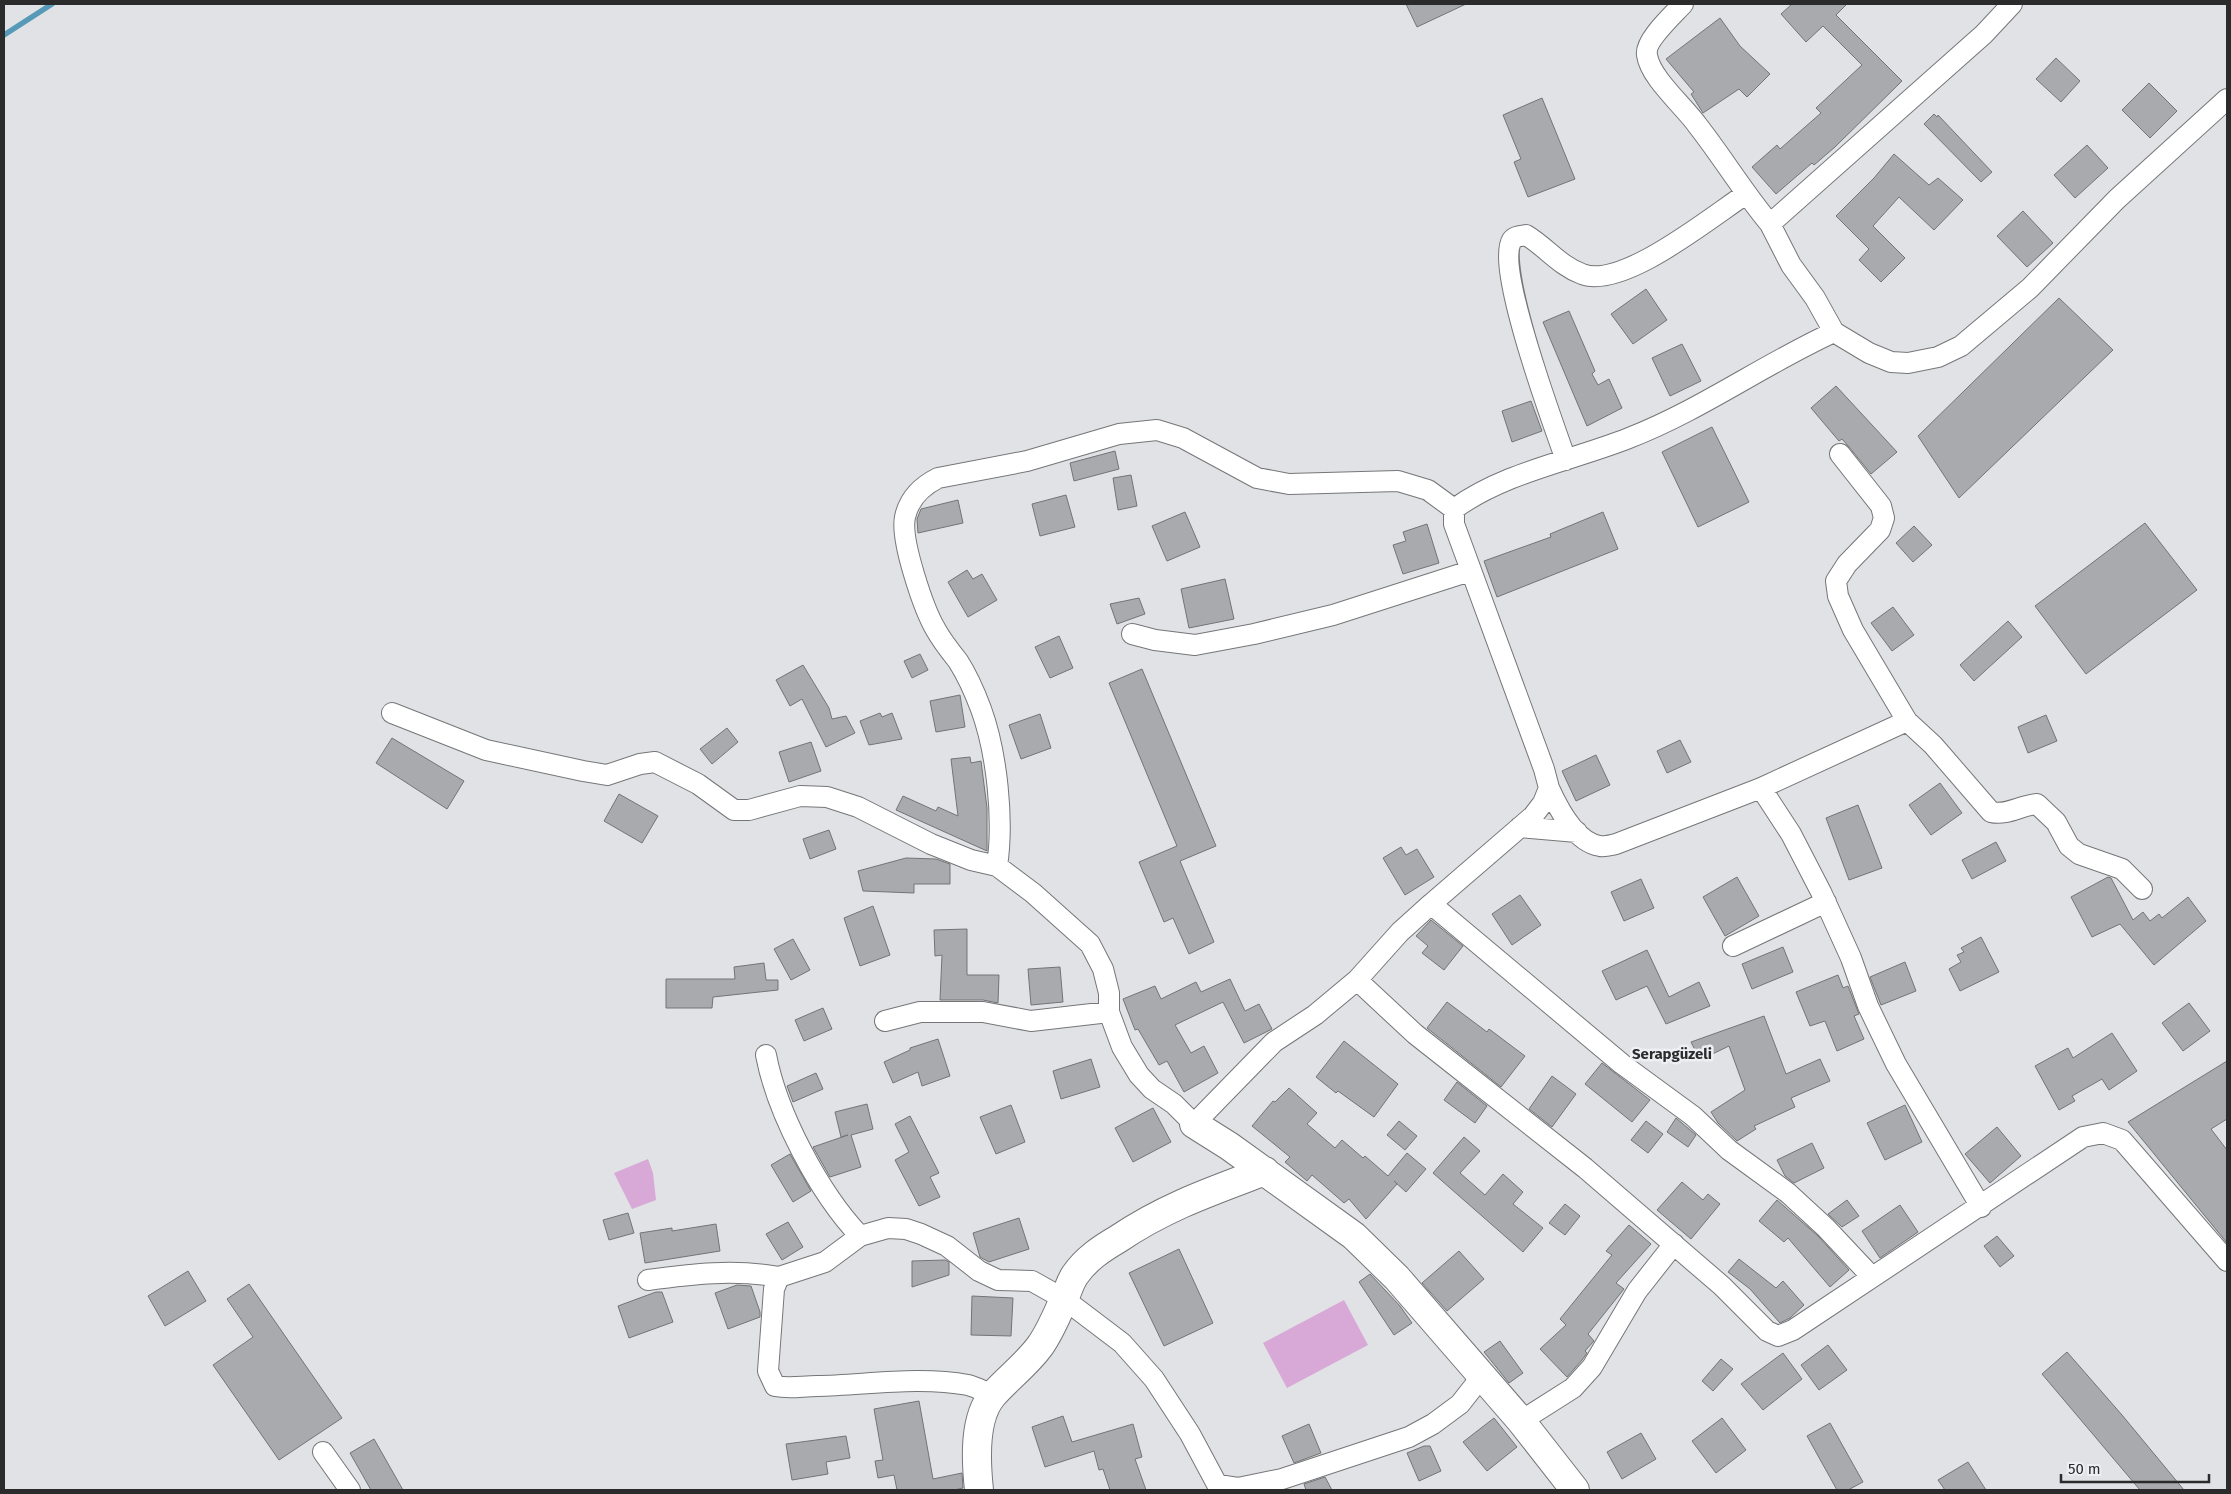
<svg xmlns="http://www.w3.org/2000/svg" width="2231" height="1494" viewBox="0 0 2231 1494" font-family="'Fira Sans',sans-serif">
	<rect width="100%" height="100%" fill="#e1e2e5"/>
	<path fill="#d8a9d6" d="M 648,1159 L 653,1173 L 656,1200 L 632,1209 L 614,1173 Z
		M 1344,1300 L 1368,1345 L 1287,1388 L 1263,1343 Z"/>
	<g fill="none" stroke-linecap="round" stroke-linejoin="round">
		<path stroke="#569ab8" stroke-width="5.5" d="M 4,35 L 52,4"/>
	</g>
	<path fill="#a8aaad" stroke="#727476" d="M 1406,4 L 1466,4 L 1417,27 Z
		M 1792,4 L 1847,4 L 1836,15 L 1902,81 L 1835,147 L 1814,165 L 1812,163 L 1776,194 L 1752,167 L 1777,145 L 1780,149 L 1821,113 L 1816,108 L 1862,65 L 1823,26 L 1806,42 L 1781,14 Z
		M 1720,18 L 1740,46 L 1770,74 L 1747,97 L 1739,89 L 1703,113 L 1691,94 L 1694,92 L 1666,59 Z
		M 2056,58 L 2080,81 L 2061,102 L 2036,79 Z
		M 2149,83 L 2177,111 L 2150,138 L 2122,110 Z
		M 1542,98 L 1575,179 L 1528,197 L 1514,162 L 1521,159 L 1503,115 Z
		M 1934,114 L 1937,117 L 1938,115 L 1992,172 L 1981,182 L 1924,124 Z
		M 2087,145 L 2108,168 L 2075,198 L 2054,175 Z
		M 1894,154 L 1929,185 L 1938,178 L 1963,200 L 1934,230 L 1899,197 L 1873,226 L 1905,258 L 1881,282 L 1859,260 L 1869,249 L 1836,216 L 1874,178 Z
		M 2023,211 L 2053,243 L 2027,267 L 1997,236 Z
		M 1646,289 L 1667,320 L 1633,344 L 1611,314 Z
		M 2059,298 L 2113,350 L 1959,498 L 1918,436 Z
		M 1569,311 L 1595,371 L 1592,374 L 1598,385 L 1609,379 L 1622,408 L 1587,426 L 1543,322 Z
		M 1682,344 L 1701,381 L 1670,396 L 1652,358 Z
		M 1836,386 L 1897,452 L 1871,474 L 1849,447 L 1842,439 L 1839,441 L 1811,408 Z
		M 1531,401 L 1542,431 L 1512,442 L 1502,411 Z
		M 1712,427 L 1749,502 L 1698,527 L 1662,452 Z
		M 1115,451 L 1119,469 L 1074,481 L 1070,463 Z
		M 1131,475 L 1137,506 L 1118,510 L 1113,478 Z
		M 1066,495 L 1075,527 L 1040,536 L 1032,504 Z
		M 958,500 L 963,523 L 918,533 L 917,519 L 921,509 Z
		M 1185,512 L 1200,547 L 1167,561 L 1152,526 Z
		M 1603,512 L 1618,549 L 1497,597 L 1484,561 L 1551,537 L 1550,534 Z
		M 2145,523 L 2197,590 L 2086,674 L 2035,606 Z
		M 1427,524 L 1439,563 L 1403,574 L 1393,545 L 1406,541 L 1403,532 Z
		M 1914,526 L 1932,545 L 1913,562 L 1896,543 Z
		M 967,570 L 973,579 L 982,574 L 997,600 L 968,617 L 948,582 Z
		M 1225,579 L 1234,619 L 1189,628 L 1181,589 Z
		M 1139,598 L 1145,614 L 1117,624 L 1110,604 Z
		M 1893,607 L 1914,635 L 1892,651 L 1871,623 Z
		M 2008,621 L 2022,637 L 1974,681 L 1960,665 Z
		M 1059,636 L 1073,668 L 1050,678 L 1035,647 Z
		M 920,654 L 928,670 L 912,678 L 904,661 Z
		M 803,665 L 829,708 L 832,719 L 846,716 L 855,733 L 826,747 L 802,699 L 790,706 L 776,680 Z
		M 1142,669 L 1216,846 L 1180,861 L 1214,942 L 1189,954 L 1173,918 L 1164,922 L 1139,862 L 1177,846 L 1109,683 Z
		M 960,695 L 965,727 L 936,732 L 930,701 Z
		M 880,713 L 882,717 L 892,713 L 902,739 L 869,745 L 860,721 Z
		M 1040,714 L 1051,748 L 1021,759 L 1009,725 Z
		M 2046,715 L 2057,741 L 2028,753 L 2018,727 Z
		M 727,728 L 738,742 L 712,764 L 700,749 Z
		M 392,738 L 464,781 L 447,809 L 376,763 Z
		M 1680,740 L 1691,762 L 1667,773 L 1657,751 Z
		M 811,742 L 821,771 L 789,782 L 779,752 Z
		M 1596,755 L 1610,785 L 1576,801 L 1562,771 Z
		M 970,757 L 971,763 L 981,761 L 987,808 L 987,851 L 896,810 L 903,796 L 936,811 L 938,807 L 958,816 L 951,759 Z
		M 1940,783 L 1962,813 L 1931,835 L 1909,805 Z
		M 619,794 L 658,816 L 642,843 L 604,821 Z
		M 1858,805 L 1882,868 L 1849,880 L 1826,818 Z
		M 829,830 L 836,849 L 810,859 L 803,839 Z
		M 1996,842 L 2006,861 L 1972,879 L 1962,860 Z
		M 1401,847 L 1406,855 L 1417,849 L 1434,877 L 1405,895 L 1383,858 Z
		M 906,858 L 936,859 L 950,864 L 950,884 L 914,884 L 914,893 L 863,891 L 858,871 Z
		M 1737,877 L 1759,916 L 1725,936 L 1703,897 Z
		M 2108,877 L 2111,878 L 2133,920 L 2143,912 L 2150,921 L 2159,914 L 2162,918 L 2188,897 L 2206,921 L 2154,965 L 2120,924 L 2092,937 L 2071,897 Z
		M 1641,879 L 1654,908 L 1624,921 L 1611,892 Z
		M 1520,895 L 1541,925 L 1512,945 L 1492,914 Z
		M 873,906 L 890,955 L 860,966 L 844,918 Z
		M 1431,920 L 1463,946 L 1444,970 L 1422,953 L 1428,946 L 1416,936 Z
		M 967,929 L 967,975 L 999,975 L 998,1003 L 983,1000 L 940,1000 L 942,955 L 935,956 L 934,930 Z
		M 1981,937 L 1999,972 L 1960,991 L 1949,969 L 1961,962 L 1957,955 L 1964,952 L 1961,948 Z
		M 793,939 L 810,970 L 791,980 L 774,949 Z
		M 1783,947 L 1793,972 L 1752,989 L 1742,964 Z
		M 1647,950 L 1669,997 L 1699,982 L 1710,1006 L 1666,1024 L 1647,986 L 1616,1000 L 1602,971 Z
		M 1905,962 L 1916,991 L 1881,1005 L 1870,977 Z
		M 764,963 L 766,980 L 778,980 L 778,990 L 713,997 L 712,1008 L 666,1008 L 666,979 L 735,979 L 734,967 Z
		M 1060,967 L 1063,1002 L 1031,1005 L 1028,969 Z
		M 1838,975 L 1843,988 L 1848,986 L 1859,1014 L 1854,1016 L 1864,1039 L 1837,1051 L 1825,1021 L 1810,1026 L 1796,992 Z
		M 1230,979 L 1245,1011 L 1259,1004 L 1272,1029 L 1244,1043 L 1223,1002 L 1175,1025 L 1191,1053 L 1204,1046 L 1218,1073 L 1184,1092 L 1167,1061 L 1159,1065 L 1138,1029 L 1135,1030 L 1123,999 L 1155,986 L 1161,999 L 1196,982 L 1201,992 Z
		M 1447,1002 L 1487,1032 L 1489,1029 L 1525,1056 L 1501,1087 L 1427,1028 Z
		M 2189,1003 L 2210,1031 L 2183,1051 L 2162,1023 Z
		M 823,1008 L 832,1029 L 804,1041 L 795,1020 Z
		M 1764,1016 L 1786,1074 L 1820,1059 L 1830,1081 L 1791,1098 L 1795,1107 L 1754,1126 L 1756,1129 L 1737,1141 L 1718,1123 L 1711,1112 L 1745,1090 L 1729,1046 L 1700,1060 L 1691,1042 Z
		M 2112,1033 L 2137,1071 L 2109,1090 L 2102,1079 L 2072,1096 L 2075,1101 L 2059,1110 L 2035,1066 L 2068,1048 L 2073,1058 Z
		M 938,1039 L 950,1076 L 922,1086 L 918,1072 L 893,1083 L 884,1062 L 910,1050 L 910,1048 Z
		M 1344,1041 L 1398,1084 L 1374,1117 L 1338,1091 L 1336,1093 L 1316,1077 Z
		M 1091,1059 L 1100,1087 L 1061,1099 L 1053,1071 Z
		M 2227,1061 L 2227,1119 L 2211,1129 L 2227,1150 L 2227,1243 L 2128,1122 Z
		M 1602,1063 L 1650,1100 L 1632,1122 L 1585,1084 Z
		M 816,1073 L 823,1089 L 793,1102 L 787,1086 Z
		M 1552,1076 L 1576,1094 L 1552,1127 L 1529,1109 Z
		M 1457,1082 L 1487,1106 L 1475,1123 L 1444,1100 Z
		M 1289,1088 L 1317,1113 L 1307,1124 L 1335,1148 L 1342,1140 L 1363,1158 L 1365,1156 L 1388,1176 L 1407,1153 L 1426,1169 L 1406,1192 L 1394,1181 L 1397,1184 L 1366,1219 L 1349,1199 L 1344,1203 L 1312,1175 L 1307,1181 L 1285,1162 L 1290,1157 L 1252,1126 L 1273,1101 L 1275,1102 Z
		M 867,1104 L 873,1129 L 851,1135 L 861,1167 L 830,1177 L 813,1147 L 848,1135 L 841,1137 L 835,1112 Z
		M 1011,1105 L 1025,1142 L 996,1154 L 980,1117 Z
		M 1905,1105 L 1922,1142 L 1885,1160 L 1867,1123 Z
		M 1153,1108 L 1171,1142 L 1133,1162 L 1115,1128 Z
		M 910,1116 L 939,1173 L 930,1177 L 940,1197 L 919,1206 L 895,1160 L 909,1152 L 895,1124 Z
		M 1676,1118 L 1696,1135 L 1688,1147 L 1667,1132 Z
		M 1399,1121 L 1417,1136 L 1405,1150 L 1387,1135 Z
		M 1646,1121 L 1663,1134 L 1648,1153 L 1631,1140 Z
		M 1997,1127 L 2021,1156 L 1990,1183 L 1965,1154 Z
		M 1464,1137 L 1480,1151 L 1460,1173 L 1485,1195 L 1503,1174 L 1523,1192 L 1513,1204 L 1543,1228 L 1523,1252 L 1433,1173 Z
		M 1812,1143 L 1824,1168 L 1794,1183 L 1785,1176 L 1777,1160 Z
		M 790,1154 L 811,1191 L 793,1202 L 771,1165 Z
		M 1682,1182 L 1703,1200 L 1708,1194 L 1720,1204 L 1691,1239 L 1657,1210 Z
		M 1777,1200 L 1818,1236 L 1849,1270 L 1830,1287 L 1788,1238 L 1784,1242 L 1759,1221 Z
		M 1847,1200 L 1859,1216 L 1842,1227 L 1828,1214 Z
		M 1565,1204 L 1580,1216 L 1565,1235 L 1549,1223 Z
		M 1900,1205 L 1918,1232 L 1880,1258 L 1862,1231 Z
		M 628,1213 L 634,1233 L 609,1240 L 603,1220 Z
		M 1019,1218 L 1029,1249 L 989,1262 L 980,1257 L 973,1233 Z
		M 788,1222 L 803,1247 L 782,1260 L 766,1234 Z
		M 716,1224 L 720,1251 L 645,1263 L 640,1233 L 672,1228 L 672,1231 Z
		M 1629,1225 L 1651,1244 L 1616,1283 L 1624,1289 L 1588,1334 L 1594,1341 L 1585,1351 L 1587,1353 L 1582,1360 L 1567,1377 L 1540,1349 L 1566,1325 L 1560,1319 L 1612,1255 L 1606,1251 Z
		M 1997,1236 L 2014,1256 L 2000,1267 L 1984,1246 Z
		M 1179,1249 L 1213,1323 L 1164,1346 L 1129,1273 Z
		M 1459,1251 L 1484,1279 L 1447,1311 L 1422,1283 Z
		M 1739,1259 L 1776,1288 L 1783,1281 L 1804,1305 L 1790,1318 L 1780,1323 L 1750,1289 L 1728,1272 Z
		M 945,1260 L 949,1262 L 949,1275 L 912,1287 L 912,1261 Z
		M 188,1271 L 206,1301 L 165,1326 L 148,1296 Z
		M 1370,1274 L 1400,1306 L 1412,1323 L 1394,1335 L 1359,1282 Z
		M 249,1284 L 342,1418 L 279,1460 L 213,1365 L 253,1337 L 227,1299 Z
		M 737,1285 L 751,1286 L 760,1312 L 760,1317 L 728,1329 L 715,1293 Z
		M 656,1292 L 662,1292 L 673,1322 L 629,1338 L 618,1306 Z
		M 972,1296 L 1013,1298 L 1011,1336 L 971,1335 Z
		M 1500,1341 L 1523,1373 L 1509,1383 L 1484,1352 Z
		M 1828,1345 L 1847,1370 L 1819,1390 L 1801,1365 Z
		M 2067,1352 L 2122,1415 L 2184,1490 L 2140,1490 L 2042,1374 Z
		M 1783,1353 L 1802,1379 L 1763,1410 L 1741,1384 Z
		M 1721,1359 L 1733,1369 L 1713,1391 L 1702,1381 Z
		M 919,1401 L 933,1479 L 962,1473 L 963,1488 L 954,1490 L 897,1490 L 894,1475 L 878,1478 L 875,1461 L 883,1460 L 874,1409 Z
		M 1063,1416 L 1072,1442 L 1133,1424 L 1142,1457 L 1135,1459 L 1146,1490 L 1110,1490 L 1103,1469 L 1099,1470 L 1094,1451 L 1045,1467 L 1032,1427 Z
		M 1494,1418 L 1517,1447 L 1487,1471 L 1463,1442 Z
		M 1722,1418 L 1746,1450 L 1716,1473 L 1692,1441 Z
		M 1830,1423 L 1863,1482 L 1848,1490 L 1837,1490 L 1807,1436 Z
		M 1309,1424 L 1321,1453 L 1294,1463 L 1282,1436 Z
		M 1641,1433 L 1656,1459 L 1622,1479 L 1607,1452 Z
		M 846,1436 L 850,1458 L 826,1462 L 828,1474 L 792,1480 L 786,1444 Z
		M 374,1439 L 403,1490 L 371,1490 L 350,1453 Z
		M 1424,1446 L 1430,1446 L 1441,1471 L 1419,1481 L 1407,1453 Z
		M 1968,1462 L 1986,1490 L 1945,1490 L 1938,1480 Z
		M 1325,1477 L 1332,1490 L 1306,1490 L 1304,1484 Z"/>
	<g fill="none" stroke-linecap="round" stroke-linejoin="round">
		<defs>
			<path id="street" d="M 1683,4 C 1674,14 1644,41 1647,55 C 1650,78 1685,107 1698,126 C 1723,158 1744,193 1770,224
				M 1834,332 L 1815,298 L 1791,265 L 1770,224 L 1984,34 L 2012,4
				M 1840,454 L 1881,506 L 1884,518 L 1880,530 L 1847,564 L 1836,581 L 1838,596 L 1853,630 L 1907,721 L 1933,745 L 1991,812 C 2007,816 2021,805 2037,804 L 2056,822 L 2069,846 L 2079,854 L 2122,869 L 2142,889
				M 1566,460 C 1554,426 1495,267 1512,240 C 1515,236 1521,236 1526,235 C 1546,247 1560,266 1582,274 C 1622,290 1711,217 1746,194
				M 1132,634 L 1155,640 L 1195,645 L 1254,634 L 1333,615 L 1470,571
				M 392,713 L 486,750 L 583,771 L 607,775 L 640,764 L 655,762 L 698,784 L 734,810 L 749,810 L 800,796 L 827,797 L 858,807 L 931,844 L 971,860 L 997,866 L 1033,893 L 1090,944 L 1103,969 L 1109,993 L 1109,1012 L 1122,1047 L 1139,1075 L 1152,1089 L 1174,1104 L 1194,1124 L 1274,1042 L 1315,1015 L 1357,980 L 1400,932 L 1431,904 L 1533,816 L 1543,803 L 1549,788 L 1544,769 L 1454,524 L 1454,509 C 1505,472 1571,461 1629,438 C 1701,410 1764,364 1834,332 L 1869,353 L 1891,362 L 1908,363 L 1938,357 L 1961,346 L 2030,288 L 2117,199 L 2227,99
				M 1549,788 C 1558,808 1575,842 1600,846 C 1604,847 1611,845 1616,844 L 1761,788 L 1907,721
				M 1761,788 L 1791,834 L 1821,892 L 1851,958 L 1868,1006 L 1896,1064 L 1981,1207
				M 1520,827 L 1577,832
				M 997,866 C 1004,820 997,753 981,709 C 975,693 967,675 958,661 C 950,651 942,641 936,630 C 924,610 900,540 905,517 C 909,499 922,486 938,478 L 1027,461 L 1119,434 L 1157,430 L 1183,438 L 1257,478 L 1289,484 L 1398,481 L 1428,490 L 1454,509
				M 1431,904 L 1622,1064 L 1693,1116 L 1729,1150 L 1788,1193 L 1826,1228 L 1872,1277
				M 1733,946 L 1826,902
				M 1357,980 L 1415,1034 L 1585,1168 L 1722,1286 L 1767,1331 L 1778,1336 L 1793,1330 L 2083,1137 L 2103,1133 L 2122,1140 L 2227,1261
				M 885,1021 L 920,1012 L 983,1012 L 1031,1021 L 1109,1012
				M 766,1055 C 777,1113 819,1193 860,1236
				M 648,1280 C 692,1274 735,1269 779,1277
				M 993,1395 C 985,1392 976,1387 968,1385 C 919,1376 866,1385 817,1386 C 802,1386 790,1389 775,1386 L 768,1371 L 774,1289 L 779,1277 L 825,1262 L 860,1236 L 888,1228 L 906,1229 L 921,1234 L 947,1246 L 979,1271 L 998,1280 L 1032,1281 L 1064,1299 L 1122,1343 L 1154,1379 L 1190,1434 L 1220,1490
				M 1521,1421 L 1573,1388 L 1592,1367 L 1637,1291 L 1674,1244
				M 323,1452 L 350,1490
				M 1218,1485 L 1238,1488 L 1282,1479 L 1409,1437 L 1433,1424 L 1460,1404 L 1482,1376"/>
			<path id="secondary" d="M 1194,1124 L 1229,1146 L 1354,1236 L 1397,1278 L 1521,1421 L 1575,1490
				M 979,1490 C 976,1462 973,1418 993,1395 C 1008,1378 1026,1365 1040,1346 C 1050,1332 1057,1315 1064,1299 C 1068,1291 1070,1282 1075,1275 C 1086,1259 1101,1249 1118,1239 C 1165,1207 1212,1191 1265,1171"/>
		</defs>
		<use href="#street" stroke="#757678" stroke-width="22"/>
		<use href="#secondary" stroke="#757678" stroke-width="30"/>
		<use href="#street" stroke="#fff" stroke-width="20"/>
		<use href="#secondary" stroke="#fff" stroke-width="28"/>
	</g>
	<g text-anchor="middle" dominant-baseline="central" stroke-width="5" stroke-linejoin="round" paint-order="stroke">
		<g font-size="15" font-weight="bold" fill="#2b2b2c" stroke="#eeeff2">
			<text x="1672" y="1054">Serapgüzeli</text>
		</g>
	</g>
	<rect width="2231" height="1494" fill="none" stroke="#2b2b2c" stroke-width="10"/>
	<path d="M2061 1474v8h148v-8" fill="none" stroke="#2b2b2c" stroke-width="2.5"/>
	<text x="2068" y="1474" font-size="15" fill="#2b2b2c" stroke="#eeeff2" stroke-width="4" paint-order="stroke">50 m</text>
</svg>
